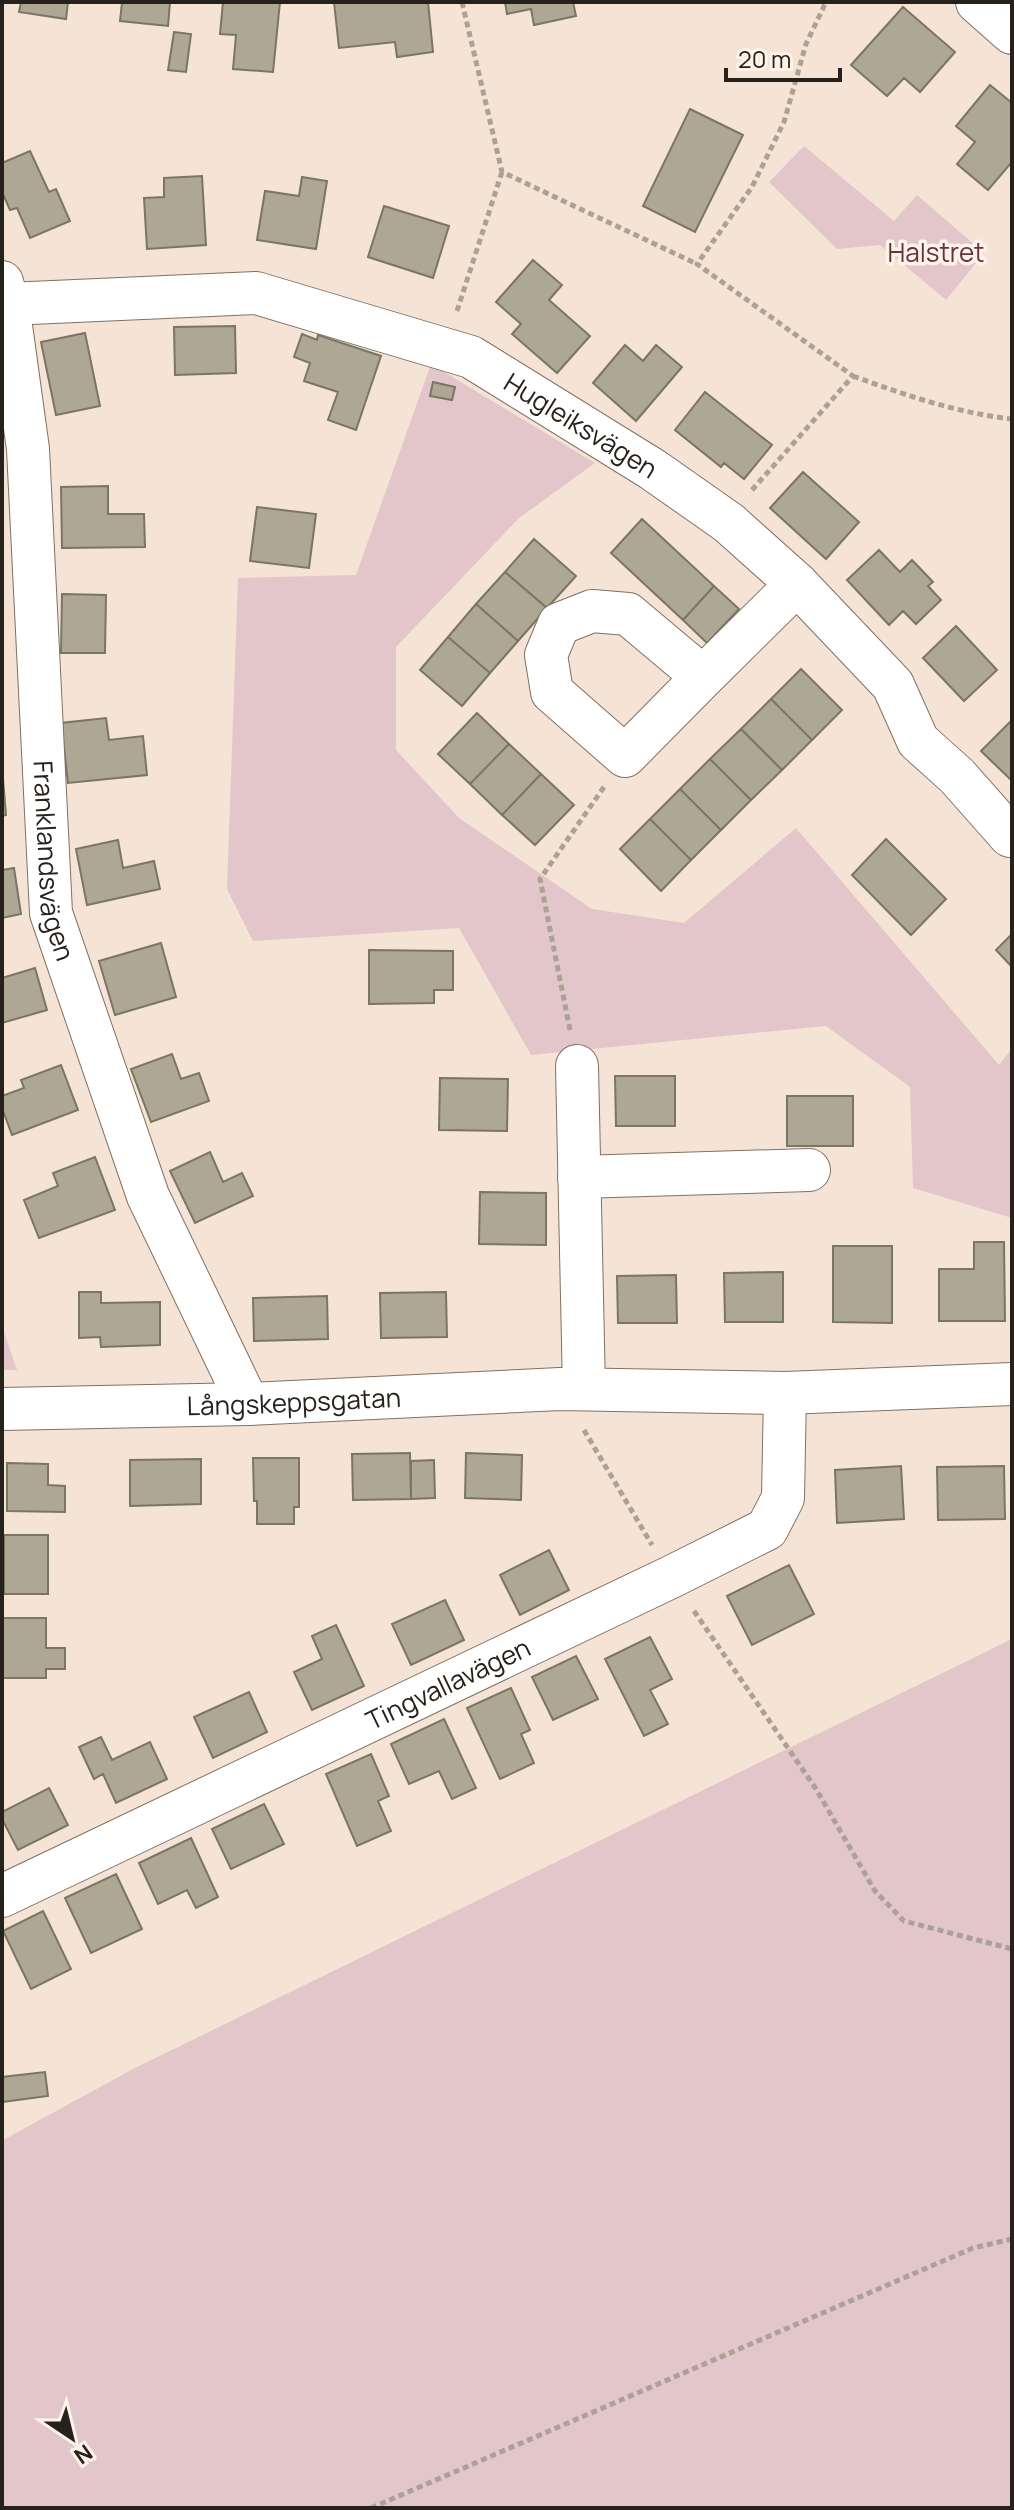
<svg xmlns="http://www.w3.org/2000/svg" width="1014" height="2510" viewBox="0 0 1014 2510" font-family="Manrope,sans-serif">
	<rect width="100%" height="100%" fill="#f5e4d5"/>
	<path fill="#e2c6ca" d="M 804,146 L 894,221 L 917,195 L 984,253 L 946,300 L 880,245 L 837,249 L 769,182 Z
		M 431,364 L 595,463 L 519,518 L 396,647 L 396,750 L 459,818 L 592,909 L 684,923 L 796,828 L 999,1065 L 1012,1049 L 1012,1218 L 913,1188 L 910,1087 L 826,1026 L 531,1055 L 459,928 L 253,941 L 227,889 L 238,578 L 356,575 Z
		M 2,1326 L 17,1370 L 2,1370 Z
		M 1012,1639 L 1012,2508 L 2,2508 L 2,2139 L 5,2139 L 133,2069 Z"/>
	<path fill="#aea794" stroke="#7b7563" stroke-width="2" d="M 21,2 L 68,2 L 66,19 L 19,12 Z
		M 122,2 L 170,2 L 168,26 L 120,21 Z
		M 223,2 L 280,2 L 273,72 L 233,69 L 236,35 L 220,34 Z
		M 334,2 L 428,2 L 433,52 L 397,57 L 395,42 L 339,48 Z
		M 505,2 L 573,2 L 576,16 L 534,25 L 531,9 L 507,14 Z
		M 903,7 L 955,52 L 920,92 L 904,78 L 887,96 L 851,65 Z
		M 174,32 L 191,34 L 186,72 L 168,70 Z
		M 990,85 L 1012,103 L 1012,162 L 988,190 L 957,164 L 975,142 L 956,126 Z
		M 690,109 L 743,135 L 695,232 L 643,206 Z
		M 30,151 L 49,192 L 56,189 L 70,221 L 30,238 L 17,208 L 10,210 L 2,192 L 2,163 Z
		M 202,176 L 206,245 L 147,249 L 144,198 L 164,197 L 164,178 Z
		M 302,177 L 327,181 L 316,249 L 257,240 L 265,191 L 299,196 Z
		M 384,206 L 449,226 L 433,278 L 368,257 Z
		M 533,260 L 562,285 L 549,300 L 590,336 L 557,373 L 512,334 L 521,324 L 496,302 Z
		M 235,326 L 236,373 L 175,375 L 174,327 Z
		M 85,333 L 100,406 L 56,415 L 41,342 Z
		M 302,334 L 317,340 L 318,335 L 381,356 L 356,430 L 328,420 L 338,392 L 304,381 L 310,363 L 294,357 Z
		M 625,345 L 643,361 L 656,345 L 682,367 L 636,421 L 593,383 Z
		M 433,382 L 455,387 L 452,400 L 430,396 Z
		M 705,392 L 772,445 L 744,479 L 724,463 L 721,467 L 675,430 Z
		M 803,472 L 859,522 L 826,559 L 770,508 Z
		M 108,486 L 108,514 L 144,514 L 145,547 L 62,548 L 61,487 Z
		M 257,507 L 316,514 L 309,568 L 250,561 Z
		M 642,519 L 714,586 L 683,620 L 611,553 Z
		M 534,539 L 576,576 L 547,608 L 505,572 Z
		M 879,550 L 900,572 L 912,560 L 933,582 L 928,586 L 941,600 L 916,624 L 903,611 L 889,625 L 847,580 Z
		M 505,572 L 547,608 L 518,641 L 476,604 Z
		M 714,586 L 739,609 L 707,643 L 683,620 Z
		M 62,594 L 106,595 L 105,653 L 61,653 Z
		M 476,604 L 518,641 L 490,673 L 448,637 Z
		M 956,626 L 997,670 L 964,701 L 923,658 Z
		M 448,637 L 490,673 L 462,706 L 420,670 Z
		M 801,669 L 842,710 L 812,740 L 771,699 Z
		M 771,699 L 812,740 L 782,770 L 741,729 Z
		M 477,713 L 509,744 L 470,784 L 438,754 Z
		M 106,718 L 109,740 L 143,736 L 147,775 L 68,783 L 61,723 Z
		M 1012,720 L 1012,781 L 981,751 Z
		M 741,729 L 782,770 L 751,800 L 710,759 Z
		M 509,744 L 541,774 L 502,815 L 470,784 Z
		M 710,759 L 751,800 L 721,830 L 680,789 Z
		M 2,767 L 6,815 L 2,816 Z
		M 541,774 L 574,805 L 535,845 L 502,815 Z
		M 680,789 L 721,830 L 691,860 L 650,819 Z
		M 650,819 L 691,860 L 661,891 L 620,849 Z
		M 886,839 L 946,899 L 911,935 L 852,875 Z
		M 118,840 L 123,868 L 154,861 L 160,889 L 87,905 L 76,849 Z
		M 14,868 L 21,914 L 2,918 L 2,870 Z
		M 1012,934 L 1012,967 L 996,950 Z
		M 161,943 L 176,997 L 115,1015 L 99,961 Z
		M 369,950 L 453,951 L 453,990 L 434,990 L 434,1003 L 369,1004 Z
		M 35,968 L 47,1010 L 2,1023 L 2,978 Z
		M 172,1054 L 181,1079 L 199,1073 L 209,1101 L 151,1122 L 131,1069 Z
		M 61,1065 L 78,1110 L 12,1135 L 2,1108 L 2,1096 L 24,1088 L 21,1080 Z
		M 615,1076 L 675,1076 L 675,1126 L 616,1126 Z
		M 440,1078 L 508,1079 L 507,1131 L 439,1130 Z
		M 787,1096 L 853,1096 L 853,1146 L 787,1146 Z
		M 210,1152 L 223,1182 L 242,1173 L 253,1196 L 195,1223 L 170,1171 Z
		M 95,1157 L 115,1210 L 39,1238 L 24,1200 L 58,1186 L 53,1173 Z
		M 480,1192 L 546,1193 L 546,1245 L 479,1244 Z
		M 974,1242 L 1004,1242 L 1005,1321 L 939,1321 L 939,1269 L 974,1269 Z
		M 833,1246 L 892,1246 L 892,1323 L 833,1322 Z
		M 783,1272 L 783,1322 L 725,1322 L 724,1273 Z
		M 676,1275 L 677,1323 L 618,1323 L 617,1276 Z
		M 79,1292 L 101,1292 L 101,1303 L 160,1302 L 160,1345 L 101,1347 L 100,1337 L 79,1338 Z
		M 446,1292 L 447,1337 L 381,1338 L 380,1293 Z
		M 327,1296 L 328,1339 L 254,1341 L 253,1298 Z
		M 410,1453 L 411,1499 L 353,1500 L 352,1454 Z
		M 466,1453 L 522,1455 L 521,1500 L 465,1498 Z
		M 253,1458 L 299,1458 L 299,1507 L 294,1507 L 294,1524 L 257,1524 L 257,1501 L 254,1501 Z
		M 201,1459 L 201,1504 L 130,1506 L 130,1460 Z
		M 434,1460 L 435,1498 L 411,1499 L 411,1461 Z
		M 7,1463 L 48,1464 L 48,1485 L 65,1486 L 65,1512 L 7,1511 Z
		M 901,1466 L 904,1519 L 837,1523 L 835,1470 Z
		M 1004,1466 L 1005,1519 L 938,1520 L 937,1467 Z
		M 4,1535 L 48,1535 L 48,1594 L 4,1594 Z
		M 549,1550 L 569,1590 L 520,1615 L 500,1575 Z
		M 789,1565 L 814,1614 L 752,1645 L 727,1596 Z
		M 445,1600 L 464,1640 L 411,1665 L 392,1624 Z
		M 2,1618 L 46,1618 L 46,1648 L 65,1648 L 65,1669 L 46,1669 L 46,1678 L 2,1678 Z
		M 336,1625 L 364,1686 L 312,1710 L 294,1672 L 322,1659 L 312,1636 Z
		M 650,1637 L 672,1679 L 650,1690 L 668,1724 L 644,1736 L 605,1659 Z
		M 576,1656 L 598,1699 L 553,1720 L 532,1677 Z
		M 511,1688 L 530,1730 L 521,1734 L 534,1763 L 500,1779 L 467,1708 Z
		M 249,1692 L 267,1732 L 213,1758 L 194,1717 Z
		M 444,1719 L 476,1788 L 452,1799 L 439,1771 L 409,1784 L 391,1744 Z
		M 101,1737 L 112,1760 L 150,1742 L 167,1779 L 116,1803 L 103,1774 L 94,1779 L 79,1747 Z
		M 371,1754 L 389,1796 L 378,1801 L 391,1831 L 357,1846 L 326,1774 Z
		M 49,1788 L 68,1825 L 18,1850 L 2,1819 L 2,1812 Z
		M 264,1804 L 284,1844 L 231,1869 L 212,1829 Z
		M 191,1838 L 218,1897 L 196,1908 L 187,1890 L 158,1904 L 139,1863 Z
		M 116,1874 L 142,1929 L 91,1953 L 65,1898 Z
		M 43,1911 L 71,1969 L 31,1989 L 3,1931 Z
		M 45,2072 L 48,2096 L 2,2102 L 2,2077 Z"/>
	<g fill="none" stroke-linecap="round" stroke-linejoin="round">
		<defs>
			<g id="minor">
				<path d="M 977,2 L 1012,33"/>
				<path id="s1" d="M 2,282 L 8,304 L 28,449 L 51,913 L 148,1196 L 248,1404"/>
				<path id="s2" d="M 8,304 L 256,293 L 471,357 L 652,469 L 729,523 L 797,584 L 893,685 L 918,741 L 957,776 L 1010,836"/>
				<path d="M 703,677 L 625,756 L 552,692 L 546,655 L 559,624 L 592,611 L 628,614 L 703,677 L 797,584"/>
				<path d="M 577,1066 L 584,1389"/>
				<path d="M 579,1177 L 809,1170"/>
				<path id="s3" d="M 2,1409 L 248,1404 L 560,1389 L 785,1393 L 1012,1384"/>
				<path id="s4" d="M 2,1896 L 671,1577 L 767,1529 L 783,1498 L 785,1393"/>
			</g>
		</defs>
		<use href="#minor" stroke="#807164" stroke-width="44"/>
		<path stroke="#ada095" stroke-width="5" stroke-dasharray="6 4" stroke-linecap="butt" d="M 462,2 L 502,172 L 697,264
			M 457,311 L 502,172
			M 853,376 C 905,395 957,413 1012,419
			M 752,490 L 853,376 L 697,264 L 752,187 L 784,122 L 806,44 L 826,2
			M 570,1030 L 540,879 L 604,787
			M 584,1430 L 652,1545
			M 694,1611 L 816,1789 L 875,1891 L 904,1921 L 1012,1949
			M 371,2508 L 973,2248 L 1012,2239"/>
		<use href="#minor" stroke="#fff" stroke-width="42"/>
	</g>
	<g text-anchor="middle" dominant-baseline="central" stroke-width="7" stroke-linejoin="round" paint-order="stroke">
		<g font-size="26" fill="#68323d" stroke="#fdf3e9">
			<text x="936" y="252">Halstret</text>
		</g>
		<g font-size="26" fill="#27211c" stroke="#fdf3e9">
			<text stroke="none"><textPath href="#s2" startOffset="602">Hugleiksvägen</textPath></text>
			<text stroke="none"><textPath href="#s1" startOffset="582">Franklandsvägen</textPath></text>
			<text stroke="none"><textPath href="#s3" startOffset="292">Långskeppsgatan</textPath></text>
			<text stroke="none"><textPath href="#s4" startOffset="494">Tingvallavägen</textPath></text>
		</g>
	</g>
	<rect width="1014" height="2510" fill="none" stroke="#27211c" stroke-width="8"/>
	<g transform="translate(72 2438) rotate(145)" stroke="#fdf3e9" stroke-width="6" paint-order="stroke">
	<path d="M0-6L14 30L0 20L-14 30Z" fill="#27211c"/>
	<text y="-12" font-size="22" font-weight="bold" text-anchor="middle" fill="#27211c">N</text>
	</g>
	<path d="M726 68v12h114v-12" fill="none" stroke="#27211c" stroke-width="4"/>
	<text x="738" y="68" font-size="24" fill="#27211c" stroke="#fdf3e9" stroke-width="6" paint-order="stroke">20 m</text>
</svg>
